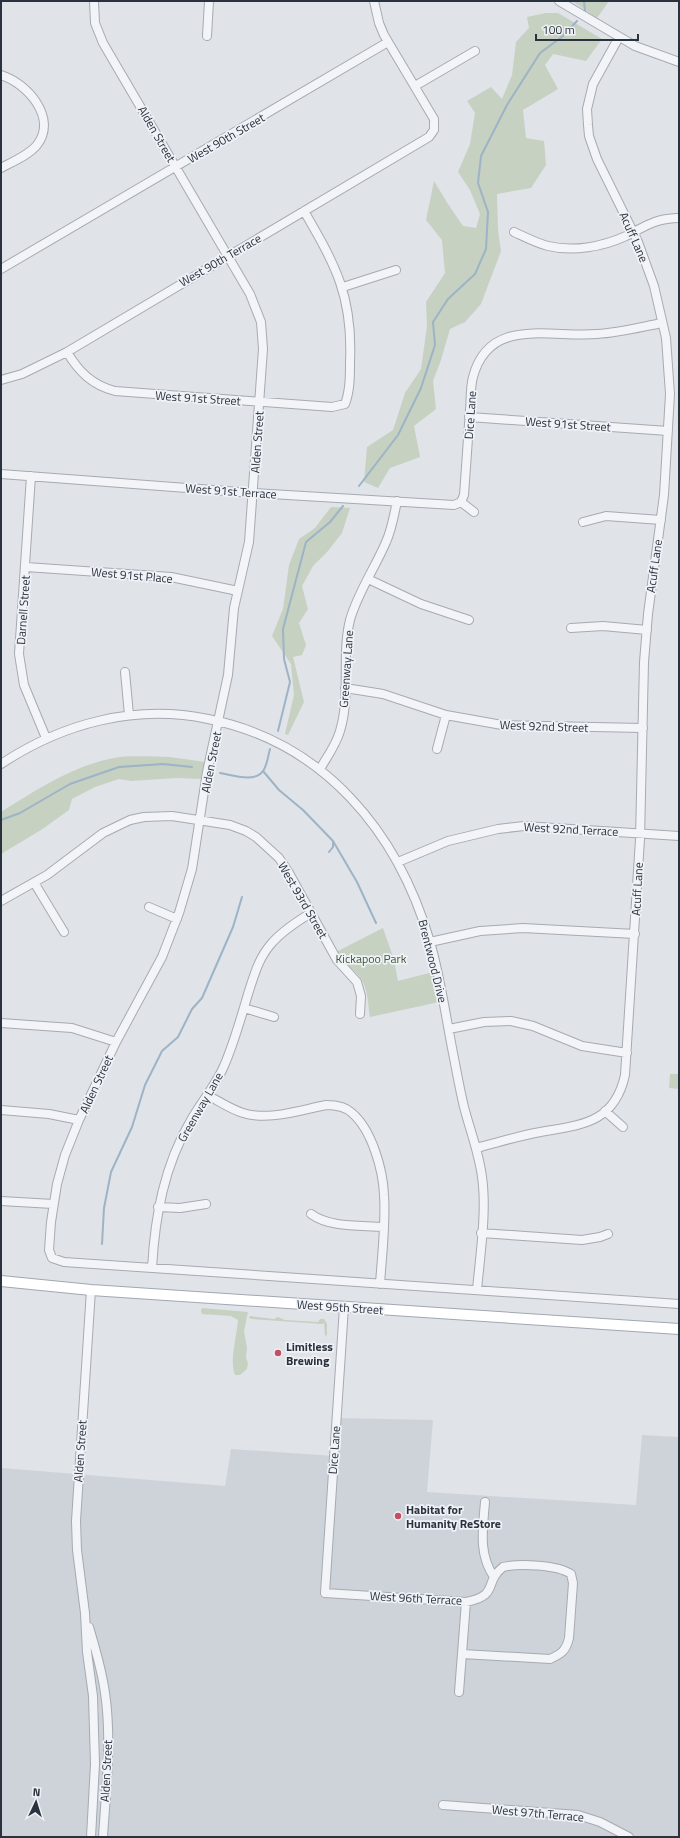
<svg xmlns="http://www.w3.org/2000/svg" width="680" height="1838" viewBox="0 0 680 1838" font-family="'Titillium Web',sans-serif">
	<rect width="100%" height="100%" fill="#e0e3e8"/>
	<path fill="#ced3da" d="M 336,1418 L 433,1420 L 427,1492 L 636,1505 L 642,1435 L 679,1437 L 679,1837 L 1,1837 L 1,1468 L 225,1486 L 231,1449 L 334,1456 Z"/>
	<path fill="#c6d1c2" d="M 572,1 L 609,1 L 597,18 Z
		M 546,13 L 558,13 L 602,39 L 586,61 L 553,54 L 545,65 L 558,89 L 523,110 L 526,138 L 544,141 L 546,165 L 531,188 L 497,194 L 498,230 L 501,251 L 481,304 L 465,322 L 450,329 L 441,360 L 433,381 L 436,409 L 414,426 L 420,457 L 390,468 L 378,488 L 364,482 L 367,447 L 393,430 L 405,393 L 421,369 L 427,326 L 426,302 L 445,273 L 442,240 L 426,220 L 434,181 L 448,204 L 463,226 L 476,228 L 480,214 L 470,190 L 458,172 L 470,144 L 475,113 L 467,101 L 491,87 L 502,99 L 512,75 L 516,42 L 529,28 L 527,17 Z
		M 331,507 L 350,508 L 342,533 L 328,551 L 313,566 L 302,586 L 308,609 L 299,623 L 306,645 L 302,655 L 293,657 L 304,702 L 288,735 L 285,734 L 294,695 L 291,664 L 272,636 L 283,609 L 289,565 L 299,539 L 315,528 Z
		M 170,757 L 205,762 L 202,779 L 176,778 L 131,781 L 119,779 L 95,787 L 72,799 L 69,810 L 41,830 L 1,854 L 1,812 C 36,790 74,765 114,758 C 132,755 152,757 170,757 Z
		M 383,928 L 394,960 L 398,981 L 433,972 L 439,1002 L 370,1017 C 368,1004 368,985 358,975 C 350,966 344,964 336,952 Z
		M 670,1074 L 679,1074 L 679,1089 L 669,1088 Z
		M 202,1308 L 248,1312 L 244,1331 L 247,1348 L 246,1358 L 248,1363 L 247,1369 L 240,1375 L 235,1375 C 229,1361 237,1336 238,1320 L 231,1316 L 202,1314 L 201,1311 Z
		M 250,1316 L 274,1319 L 278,1317 L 285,1320 L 318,1322 L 320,1319 L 324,1319 L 327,1324 L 327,1335 L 325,1336 L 324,1323 L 322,1324 L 252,1319 L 249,1318 Z"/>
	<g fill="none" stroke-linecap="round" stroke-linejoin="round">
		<path stroke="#9db3c6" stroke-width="2" d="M 584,1 L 585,11
			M 359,486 L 398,435 L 421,388 L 435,345 L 433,322 L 448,299 L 475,274 L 486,249 L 488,212 L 478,183 L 481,156 L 507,105 L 540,53 L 563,36 L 577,21
			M 278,731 L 290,682 L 284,659 L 283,629 L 306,542 L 330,522 L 343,506
			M 263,771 L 279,790 L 303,810 L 333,841 L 357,882 L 376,923
			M 220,773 C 232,775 255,783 263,771 C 267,766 268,756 270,749
			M 1,820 L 20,813 L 70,784 L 119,767 L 163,764 L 192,767
			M 329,852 L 333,847 L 333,842
			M 102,1244 L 104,1208 L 111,1172 L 132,1127 L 145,1085 L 162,1051 L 178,1037 L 192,1009 L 202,998 L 233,927 L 242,897"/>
		<defs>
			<path id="minor" d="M 94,1 L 95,23 L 103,43 L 250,294 L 261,322 L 263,349 L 249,542 L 234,608 L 228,675 L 207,772 L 192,869 L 179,913 L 162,957 L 116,1042 L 79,1120 L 65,1155 L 57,1184 L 51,1222 L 49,1250 L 52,1258 L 64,1262 L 679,1304
				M 559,1 L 635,46 L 679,62
				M 207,36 L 209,1
				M 1,75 C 27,83 58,118 37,145 C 29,155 12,162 1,168
				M 415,86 L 475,51
				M 514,232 C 525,237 536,243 548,246 C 573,252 602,247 626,236 C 646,226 654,219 677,218
				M 1,269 L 388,42
				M 343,287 L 396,270
				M 67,352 C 79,372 92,385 115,391 L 332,407 L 345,404 C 350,391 350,376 350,362 C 353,297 336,266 304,211
				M 1,380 L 22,374 L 67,352 L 429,137 L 434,130 L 434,119 L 384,35 L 379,23 L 374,1
				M 469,417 L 668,431
				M 1,474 L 253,493 L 454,505 L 461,502
				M 31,476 L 19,654 L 24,685 L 46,738
				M 461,502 L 464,495 C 466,467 468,438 470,410 C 471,400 470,388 473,377 C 489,316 550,338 597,334 C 619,333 641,327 662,323
				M 461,502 L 474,512
				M 583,522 L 606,516 L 661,520
				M 26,567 L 171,577 L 238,591
				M 368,579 L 421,604 L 469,620
				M 571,628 L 603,626 L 647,630
				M 125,672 L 129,715
				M 345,688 L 383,694 L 446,715 L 502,725 L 643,728
				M 437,749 L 446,715
				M 1,764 C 63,723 135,704 208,719 C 324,742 398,832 430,942 C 441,979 446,1019 454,1058 C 457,1074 460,1090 464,1107 C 470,1130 479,1153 482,1177 C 487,1211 480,1256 477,1290
				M 320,769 C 327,757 336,745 340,731 C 351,695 341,656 350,620 C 358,592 375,568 386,542 C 392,529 394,515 397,501
				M 398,862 L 448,841 L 498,829 L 524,826 L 679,836
				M 35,884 L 64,932
				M 1,901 L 47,875 L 103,833 L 130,820 L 144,817 L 172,816 L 230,825 L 246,831 L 256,837 L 279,858 L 289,873 L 337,960 L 357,982 L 361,996 L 360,1014
				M 149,907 L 177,919
				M 430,942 L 480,931 L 523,928 L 635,934
				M 244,1008 L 274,1017
				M 1,1023 L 72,1028 L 116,1042
				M 449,1029 L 484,1022 L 511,1021 L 533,1026 L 582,1046 L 627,1053
				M 207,1095 C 219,1101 230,1109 243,1113 C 269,1121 300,1110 326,1105 C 335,1105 346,1107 352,1113 C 372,1130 383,1170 384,1195 C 386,1224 382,1254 380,1284
				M 1,1110 L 49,1114 L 79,1120
				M 605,1111 L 623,1127
				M 476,1148 C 496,1143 515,1137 535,1133 C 577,1125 614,1126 625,1075 L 640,839 L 644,662 L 648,614 L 664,495 L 670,394 L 666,338 L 654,286 L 638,242 L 597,159 L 589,136 L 588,125 L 587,109 L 593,84 L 619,37
				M 1,1201 L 53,1204
				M 158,1207 L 180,1208 L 206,1204
				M 311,1214 C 330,1228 361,1225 384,1227
				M 481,1233 L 582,1240 L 600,1237 L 608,1234
				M 152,1268 C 155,1216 164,1166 191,1120 C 201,1102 216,1085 224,1066 C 234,1043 241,1018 248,994 C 254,976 258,959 271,944 C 282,931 296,922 311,913
				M 344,1307 L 325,1593 L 466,1602 C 500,1595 483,1583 503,1567 C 519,1563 558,1565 571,1574 L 573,1583 L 569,1638 C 566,1651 561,1654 550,1659 L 462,1654
				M 485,1502 C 483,1528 478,1554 494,1577
				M 89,1627 C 95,1648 102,1670 105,1693 C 112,1740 106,1789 103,1837
				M 459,1692 L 466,1602
				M 443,1805 L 578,1815 L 600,1822 L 629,1837
				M 91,1837 L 95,1764 L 93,1696 L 87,1652 L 85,1613 L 77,1550 L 76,1521 L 91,1290"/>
			<path id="major" d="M 1,1281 L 91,1290 L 679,1329"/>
		</defs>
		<use href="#minor" stroke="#a6aab2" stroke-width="10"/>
		<use href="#major" stroke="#a0a8b3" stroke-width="12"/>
		<use href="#minor" stroke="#f2f4f7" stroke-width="8"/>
		<use href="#major" stroke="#fff" stroke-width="10"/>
	</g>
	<g fill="#c54d64" stroke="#eff2f6" stroke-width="1.5">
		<circle cx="278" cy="1353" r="4"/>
		<circle cx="398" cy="1516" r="4"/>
	</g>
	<g text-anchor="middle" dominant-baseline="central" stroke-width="3.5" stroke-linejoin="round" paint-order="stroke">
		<g font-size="12" fill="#2a323e" stroke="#eff2f6">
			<text transform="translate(157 134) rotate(60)">Alden Street</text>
			<text transform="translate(226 138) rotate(-30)">West 90th Street</text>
			<text transform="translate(634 237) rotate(66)">Acuff Lane</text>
			<text transform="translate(220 260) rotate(-30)">West 90th Terrace</text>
			<text transform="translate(198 398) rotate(4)">West 91st Street</text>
			<text transform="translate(470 415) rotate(-86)">Dice Lane</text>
			<text transform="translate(568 424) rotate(4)">West 91st Street</text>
			<text transform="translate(257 442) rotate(-86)">Alden Street</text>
			<text transform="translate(231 491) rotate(4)">West 91st Terrace</text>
			<text transform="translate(654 566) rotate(-82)">Acuff Lane</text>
			<text transform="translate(132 575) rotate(5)">West 91st Place</text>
			<text transform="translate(23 610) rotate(-86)">Darnell Street</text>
			<text transform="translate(346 669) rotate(-86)">Greenway Lane</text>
			<text transform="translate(544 726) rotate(2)">West 92nd Street</text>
			<text transform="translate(211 762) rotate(-79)">Alden Street</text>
			<text transform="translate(571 829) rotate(3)">West 92nd Terrace</text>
			<text transform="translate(637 889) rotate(-87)">Acuff Lane</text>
			<text transform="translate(303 900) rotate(60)">West 93rd Street</text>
			<text transform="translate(433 961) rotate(76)">Brentwood Drive</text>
			<text transform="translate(96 1084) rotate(-65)">Alden Street</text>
			<text transform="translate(200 1107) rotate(-60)">Greenway Lane</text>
			<text transform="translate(340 1307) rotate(4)">West 95th Street</text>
			<text transform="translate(334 1450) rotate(-86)">Dice Lane</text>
			<text transform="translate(80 1451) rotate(-86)">Alden Street</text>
			<text transform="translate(416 1598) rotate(3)">West 96th Terrace</text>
			<text transform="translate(106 1771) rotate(-87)">Alden Street</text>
			<text transform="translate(538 1813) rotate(5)">West 97th Terrace</text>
		</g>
		<g font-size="12" fill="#405938" stroke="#eff2f6">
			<text x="371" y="958">Kickapoo Park</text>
		</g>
		<g font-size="12" font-weight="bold" fill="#2a323e" stroke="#eff2f6" text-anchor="start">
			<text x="286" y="1346">Limitless<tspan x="286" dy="14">Brewing</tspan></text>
			<text x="406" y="1509">Habitat for<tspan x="406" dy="14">Humanity ReStore</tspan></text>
		</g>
	</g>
	<rect width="680" height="1838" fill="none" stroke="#2a323e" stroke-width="4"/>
	<g transform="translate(36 1802) rotate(4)" stroke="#eff2f6" stroke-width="3" paint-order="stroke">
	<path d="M0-3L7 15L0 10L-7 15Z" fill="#2a323e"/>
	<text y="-6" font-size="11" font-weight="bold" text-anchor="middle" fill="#2a323e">N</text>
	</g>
	<path d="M536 34v6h102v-6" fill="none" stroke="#2a323e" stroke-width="2"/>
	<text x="542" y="34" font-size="12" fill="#2a323e" stroke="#eff2f6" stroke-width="3" paint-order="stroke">100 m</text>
</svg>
